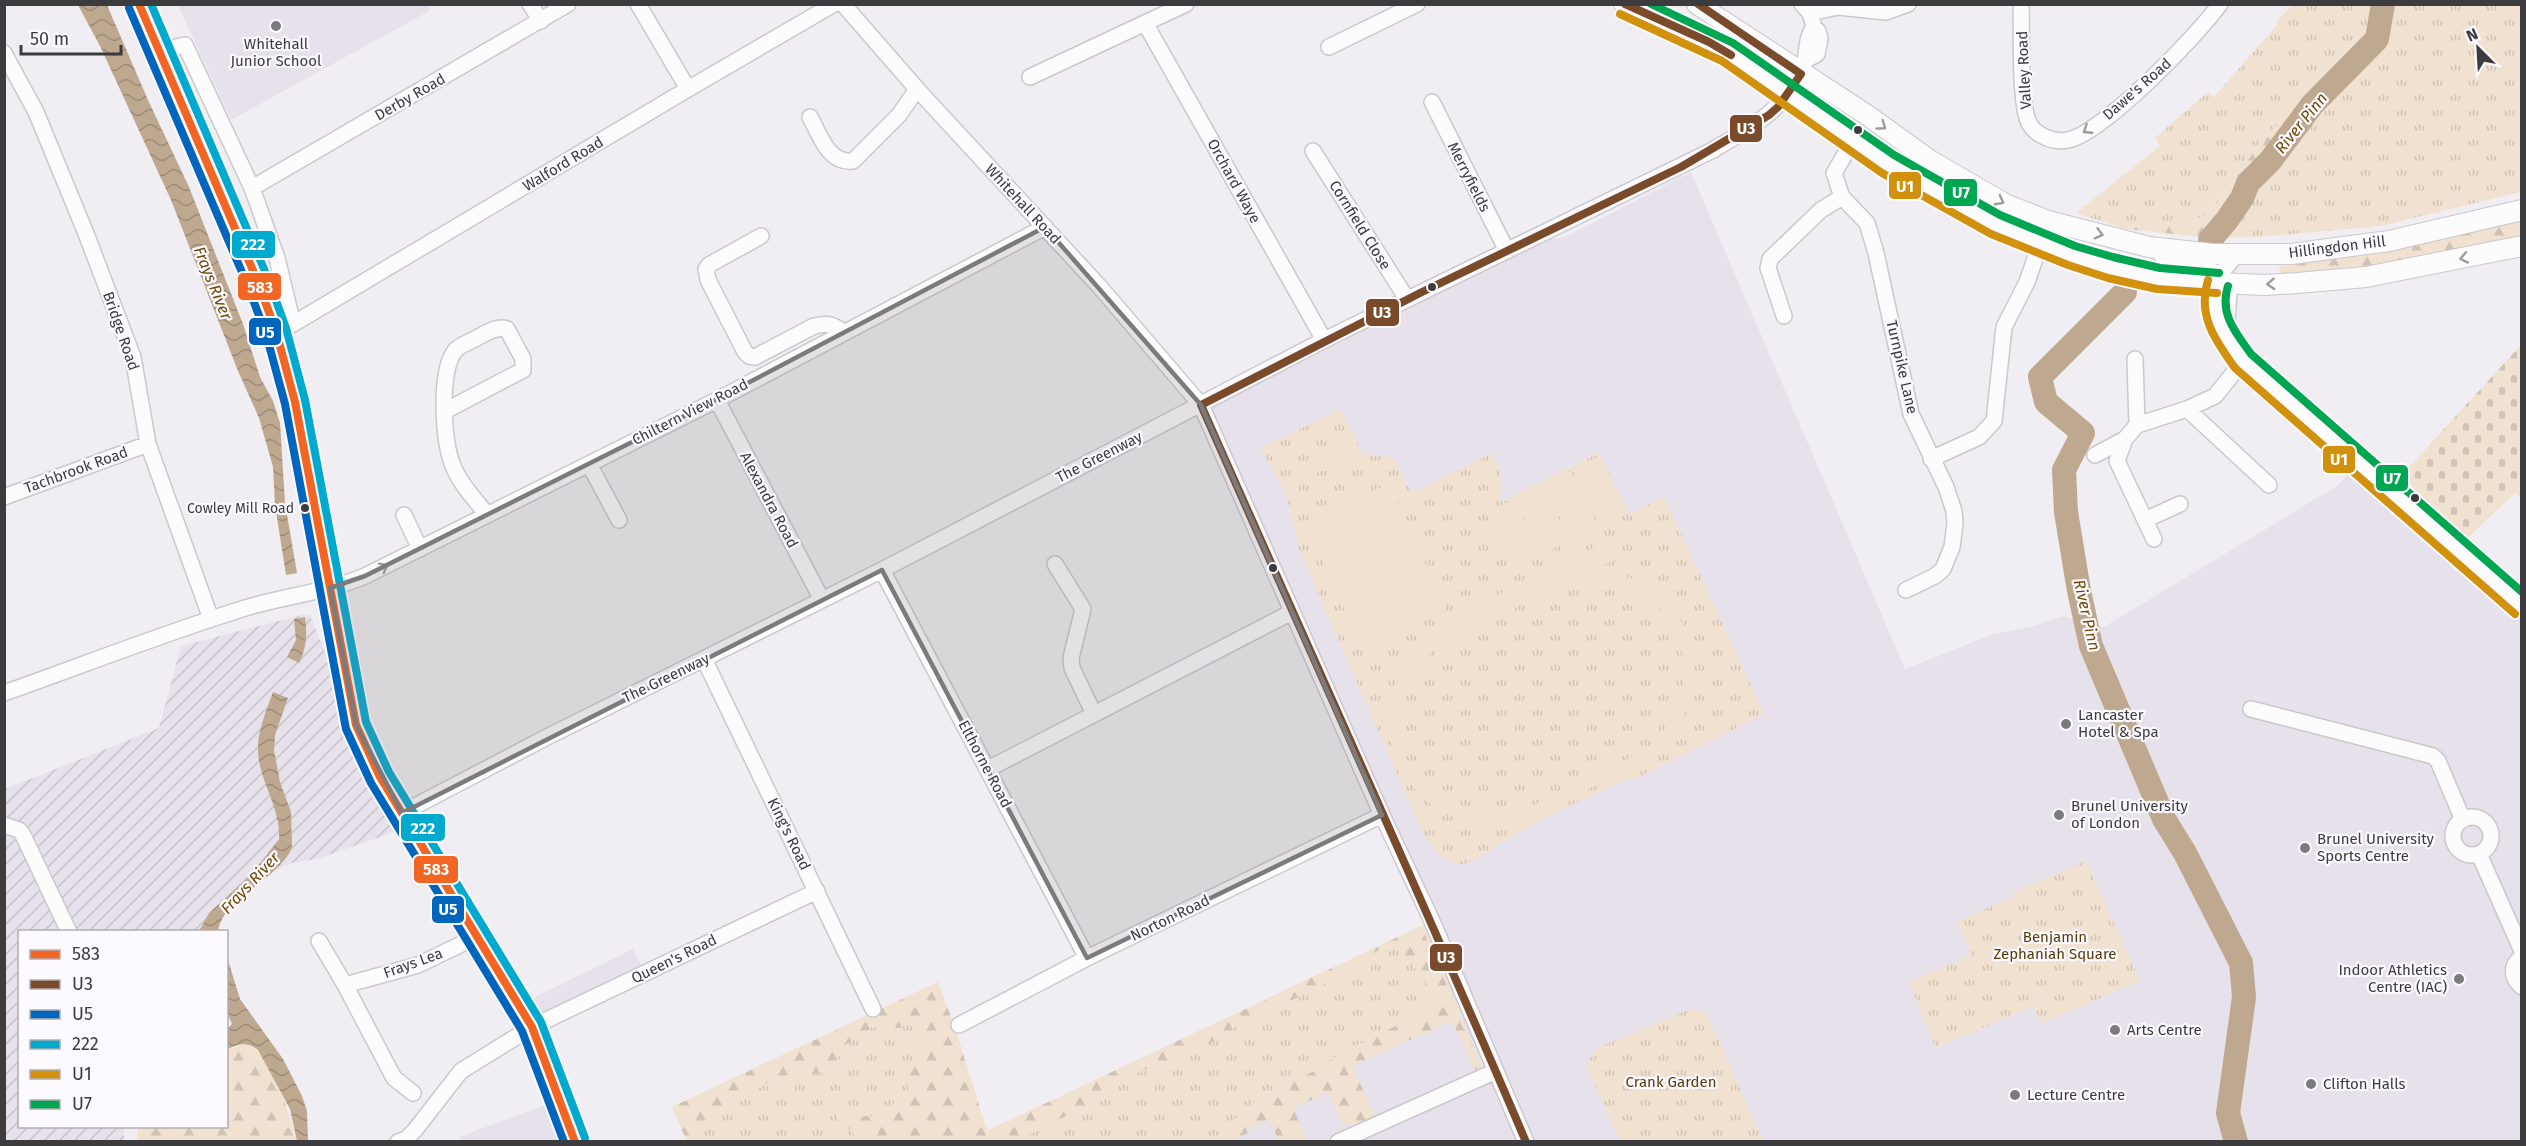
<svg xmlns="http://www.w3.org/2000/svg" width="2526" height="1146" viewBox="0 0 2526 1146" font-family="'Fira Sans',sans-serif">
	<defs>
		<pattern id="industrial-furrows" width="10" height="10" patternUnits="userSpaceOnUse" patternTransform="scale(1.5)"><rect width="10" height="10" fill="#e6e1ea"/><path d="M-1 1l2-2M0 10L10 0M9 11l2-2" fill="none" stroke="#c6c2ca"/></pattern>
		<pattern id="grass-tufts" width="24" height="20" patternUnits="userSpaceOnUse" patternTransform="scale(1.5)"><rect width="24" height="20" fill="#f1e1d0"/><path d="M3 7l-1-3M5 7V3M7 7l1-3M15 17l-1-3M17 17v-4M19 17l1-3" fill="none" stroke="#d0c2b4"/></pattern>
		<pattern id="forest-firs" width="22" height="20" patternUnits="userSpaceOnUse" patternTransform="scale(1.5)"><rect width="22" height="20" fill="#f1e1d0"/><path d="M5 1l3.5 6h-7zM16 11l3.5 6h-7z" fill="#d0c2b4"/></pattern>
		<pattern id="cemetery-stones" width="16" height="16" patternUnits="userSpaceOnUse" patternTransform="scale(1.5)"><rect width="16" height="16" fill="#f1e1d0"/><path d="M2 7V4a2 2 0 0 1 4 0v3zM10 15v-3a2 2 0 0 1 4 0v3z" fill="#d0c2b4"/></pattern>
		<pattern id="water-waves" width="16" height="10" patternUnits="userSpaceOnUse" patternTransform="scale(1.5)"><rect width="16" height="10" fill="#bea990"/><path d="M0 5q4-4 8 0t8 0" fill="none" stroke="#9c8b77"/></pattern>
	</defs>
	<rect width="100%" height="100%" fill="#f0eef2"/>
	<path fill="#e6e1ea" d="M 428,5 L 431,10 L 231,120 L 178,5 Z
		M 1691,172 L 1905,669 L 1991,635 L 2030,627 L 2063,616 L 2104,627 L 2337,486 L 2360,462 L 2521,609 L 2521,1141 L 1218,1141 L 1247,1111 L 1469,1007 L 1201,405 L 1520,245 L 1565,237 Z
		M 633,949 L 644,972 L 533,1025 L 521,1004 Z
		M 556,1101 L 571,1141 L 461,1142 L 459,1137 Z"/>
	<path fill="url(#industrial-furrows)" d="M 302,615 L 310,615 L 354,725 L 407,824 L 389,834 L 317,859 L 292,863 L 273,871 L 244,897 L 209,913 L 199,931 L 20,932 L 20,1126 L 124,1127 L 124,1141 L 5,1142 L 5,789 L 159,728 L 181,646 Z"/>
	<path fill="url(#grass-tufts)" d="M 2292,5 L 2372,5 L 2368,28 L 2325,72 L 2261,142 L 2210,213 L 2187,223 L 2171,227 L 2137,227 L 2126,229 L 2076,213 L 2160,146 L 2155,138 L 2208,92 L 2214,97 L 2278,24 L 2276,22 Z
		M 2381,5 L 2521,5 L 2521,192 L 2381,226 L 2258,237 L 2211,238 L 2227,219 L 2247,183 L 2270,160 L 2312,105 L 2376,38 Z
		M 1341,409 L 1362,453 L 1395,459 L 1411,493 L 1493,453 L 1502,481 L 1499,503 L 1599,453 L 1629,514 L 1664,497 L 1764,714 L 1639,777 L 1629,779 C 1587,798 1545,816 1506,840 C 1496,846 1472,864 1462,864 C 1442,864 1428,842 1420,826 L 1300,552 L 1287,497 L 1261,448 Z
		M 2086,861 L 2140,981 L 2042,1023 L 2033,1006 L 1936,1048 L 1909,982 L 1972,955 L 1957,921 L 2015,896 L 2014,892 Z
		M 1432,921 L 1470,1007 L 1345,1063 L 1218,1141 L 687,1141 L 672,1107 L 938,982 L 955,1028 L 987,1131 Z
		M 1696,1010 L 1707,1014 L 1763,1141 L 1620,1141 L 1586,1065 L 1599,1047 L 1686,1011 Z"/>
	<path fill="url(#forest-firs)" d="M 2372,5 L 2381,5 L 2376,38 L 2311,105 L 2270,160 L 2247,183 L 2227,219 L 2211,238 L 2126,229 L 2137,227 L 2171,227 L 2187,223 L 2210,213 L 2261,142 L 2325,72 L 2368,28 Z
		M 2521,210 L 2521,246 L 2297,283 L 2278,270 L 2291,254 Z
		M 1421,926 L 1482,1067 L 1475,1070 L 1452,1021 L 1352,1066 L 1375,1116 L 1354,1125 L 1342,1123 L 1328,1093 L 1293,1108 L 1306,1137 L 1304,1141 L 1279,1141 L 1269,1119 L 1246,1130 L 1248,1133 L 1230,1141 L 1211,1141 L 1249,1105 L 1316,1070 L 1341,1053 L 1434,1007 L 1437,997 C 1422,980 1412,961 1396,945 L 1385,947 L 1368,956 L 1317,989 L 1245,1021 L 1187,1057 L 1171,1060 L 1134,1074 L 1110,1093 L 1018,1141 L 854,1141 L 852,1130 L 836,1122 L 839,1114 L 844,1111 C 877,1124 881,1112 908,1092 L 907,1074 L 923,1036 L 921,1029 L 914,1024 L 899,1028 L 872,1027 L 836,1051 L 839,1059 L 845,1062 L 848,1067 L 843,1074 L 836,1078 L 825,1073 L 812,1074 L 808,1069 L 774,1079 L 702,1122 L 694,1132 L 697,1141 L 687,1141 L 672,1107 L 938,982 L 955,1028 L 987,1131 Z
		M 244,1044 C 272,1047 290,1118 297,1141 L 137,1142 L 138,1127 L 226,1126 L 227,1050 Z"/>
	<path fill="url(#cemetery-stones)" d="M 2521,345 L 2521,499 L 2515,493 L 2457,548 L 2389,489 Z"/>
	<path fill="#f1e1d0" fill-rule="evenodd" d="M 1354,438 L 1361,453 L 1313,475 L 1307,460 Z
		M 1599,456 L 1627,511 L 1599,525 L 1572,470 Z
		M 1571,471 L 1598,526 L 1571,539 L 1543,484 Z
		M 1389,483 L 1446,609 L 1363,650 L 1306,525 Z
		M 1542,485 L 1570,540 L 1542,554 L 1514,499 Z
		M 1513,499 L 1541,554 L 1513,568 L 1486,513 Z
		M 1611,539 L 1620,557 L 1593,571 C 1615,572 1639,578 1657,592 C 1702,628 1705,701 1667,743 C 1648,763 1621,773 1597,785 C 1572,798 1548,811 1523,820 C 1509,824 1495,827 1482,825 C 1408,815 1363,733 1405,668 C 1413,656 1423,648 1434,639 L 1430,629 ZM 1592,581 C 1613,582 1633,588 1651,601 C 1694,633 1693,704 1657,739 C 1642,754 1621,762 1602,771 C 1575,785 1548,799 1520,811 C 1505,814 1490,817 1475,814 C 1417,802 1381,738 1408,683 C 1415,669 1425,657 1437,648 C 1452,638 1470,631 1486,623 C 1520,606 1553,585 1592,581 Z"/>
	<path fill="url(#water-waves)" d="M 78,5 L 107,5 L 148,100 L 189,187 L 243,324 L 260,377 L 273,401 L 280,423 L 285,503 L 297,573 L 286,575 L 275,505 L 273,467 L 259,418 L 238,371 L 171,200 L 100,46 Z
		M 305,617 C 307,634 307,647 299,663 L 287,657 L 296,640 L 294,619 Z
		M 273,692 L 288,698 L 275,735 L 274,750 L 280,782 L 291,812 L 292,848 C 277,881 224,896 218,931 L 199,931 L 209,913 L 250,876 L 279,839 C 281,808 259,781 258,751 C 257,732 267,709 273,692 Z
		M 227,957 L 240,999 L 283,1059 L 302,1096 L 307,1111 L 308,1141 L 297,1141 L 290,1109 L 258,1050 C 248,1042 238,1043 227,1050 L 227,1029 L 232,1024 L 227,1012 Z"/>
	<g fill="none" stroke-linecap="round" stroke-linejoin="round">
		<path stroke="#bea990" stroke-width="24" d="M 2210,240 L 2227,220 L 2242,198 L 2248,183 L 2270,161 L 2312,105 L 2377,39 L 2383,4
			M 2125,292 L 2040,377 L 2046,402 L 2083,433 L 2064,470 L 2066,512 L 2079,591 L 2091,646 L 2164,819 L 2185,853 L 2241,963 L 2244,997 L 2228,1113 L 2236,1142"/>
		<defs>
			<path id="minor" d="M 530,4 L 541,21
				M 638,4 L 688,89
				M 843,4 L 917,89 L 1099,286 L 1201,405 L 1382,815 L 1432,921 L 1526,1142
				M 1802,4 L 1810,13 L 1814,27 L 1818,31 L 1820,39 L 1817,54 L 1806,60
				M 2021,4 C 2022,29 2019,104 2029,123 C 2036,136 2054,143 2068,140 C 2103,133 2198,35 2220,4
				M 1810,13 L 1838,7 L 1886,12 L 1908,4
				M 1145,23 L 1186,4
				M 1329,47 L 1417,4
				M 159,51 L 185,45 L 252,188 L 277,258 L 293,324 L 284,328
				M 4,53 L 36,112 L 87,236 L 133,357 L 148,444 L 211,619
				M 1030,77 L 1145,23 L 1324,340
				M 1432,102 L 1507,251
				M 810,117 C 820,135 828,164 853,161 L 899,115 L 917,89
				M 1853,141 L 1834,173 L 1842,197 L 1867,223 L 1876,253 L 1911,414 L 1946,487 L 1954,511 L 1955,523 L 1952,547 L 1943,569 L 1935,576 L 1906,590
				M 1313,151 L 1407,299
				M 252,188 L 568,4
				M 761,236 L 709,265 L 706,269 L 708,280 L 745,352 L 749,356 L 755,357 L 814,326 C 827,323 833,324 843,332
				M 2161,255 L 2207,268 L 2214,272 L 2218,283 L 2229,293 L 2226,336
				M 2236,255 C 2232,261 2225,267 2221,274 C 2203,305 2225,336 2243,361 L 2522,606
				M 1784,316 L 1768,268 L 1770,259 L 1821,210 L 1842,197
				M 293,324 L 688,89 L 834,4
				M 2135,359 L 2137,425
				M 717,400 L 822,600
				M 2187,409 L 2269,485
				M 445,411 L 523,370 L 523,359 L 507,329 C 496,325 483,335 473,340 C 467,343 458,346 454,352 C 439,375 443,441 453,466 C 460,484 475,499 487,515
				M 2095,455 L 2125,439
				M 1931,459 L 1979,437 L 1994,421 L 2004,327 L 2027,282 L 2048,221
				M 589,464 L 619,520
				M 4,497 L 148,444
				M 404,515 L 420,549
				M 2145,520 L 2180,504
				M 2154,539 L 2117,461 L 2125,439 L 2137,425 L 2187,409 L 2215,396 L 2243,361
				M 1055,564 L 1083,609 L 1071,658 L 1072,668 L 1094,714
				M 882,570 L 1087,958
				M 704,659 L 873,1009
				M 4,693 C 83,665 162,634 242,609 C 282,596 325,593 365,576 L 717,400 L 1045,227
				M 2251,709 L 2433,756 L 2438,761 L 2463,820
				M 988,769 L 1292,612
				M 402,813 L 549,736 L 882,570 L 1324,340 L 1713,150 C 1748,129 1785,110 1802,71 C 1808,57 1805,38 1814,27
				M2453 836a19 19 0 1 1 38 0a19 19 0 1 1-38 0Z
				M 4,825 L 19,830 L 23,835 L 69,932
				M 2479,854 L 2522,951
				M 319,941 L 345,985 L 394,1078 L 413,1093
				M 2522,957 C 2510,965 2511,978 2522,987
				M 345,985 L 418,965 L 478,936
				M 959,1025 L 1087,958 L 1382,815
				M 398,1142 L 406,1139 L 415,1130 L 461,1071 L 532,1027 L 817,891
				M 1338,1142 L 1496,1071"/>
			<path id="major" d="M 139,4 L 257,280 L 276,331 L 295,402 L 356,725 L 380,777 L 506,981 L 532,1027 L 575,1142
				M 1624,4 L 1709,42 L 1789,93 L 1853,141 L 1971,210 L 2041,244 L 2118,270 L 2153,278 L 2218,283 L 2265,285 L 2297,283 L 2366,277 L 2522,246
				M 1697,4 L 1867,115 L 1931,161 L 2005,204 L 2048,221 L 2149,247 L 2213,254 L 2291,254 L 2389,241 L 2522,210"/>
		</defs>
		<use href="#minor" stroke="#cac8cc" stroke-width="18"/>
		<use href="#major" stroke="#cac8cc" stroke-width="22"/>
		<use href="#minor" stroke="#fdfcfd" stroke-width="15"/>
		<use href="#major" stroke="#fdfcfd" stroke-width="20"/>
		<defs>
			<path id="bus-1" d="M 139,4 L 257,280 L 276,331 L 295,402 L 356,725 L 380,777 L 532,1027 L 575,1142"/>
			<path id="bus-2" d="M 1625,4 L 1709,42 L 1731,55
				M 1201,405 L 1422,292 L 1681,167 L 1769,115 L 1778,107 L 1801,74 L 1698,4
				M 1201,405 C 1309,650 1421,895 1526,1142"/>
			<path id="bus-3" d="M 129,8 L 247,284 L 266,334 L 285,404 L 346,729 L 371,783 L 522,1031 L 564,1142"/>
			<path id="bus-4" d="M 151,4 L 267,276 L 286,328 L 305,400 L 366,722 L 389,772 L 541,1022 L 585,1138"/>
			<path id="bus-5" d="M 1620,14 L 1722,61 L 1882,173 L 1991,234 L 2068,265 L 2108,278 L 2157,289 L 2217,293
				M 2208,280 C 2197,315 2215,340 2235,368 L 2515,614"/>
			<path id="bus-6" d="M 1651,4 L 1733,43 L 1894,155 L 2000,215 L 2075,246 L 2113,257 L 2160,268 L 2219,273
				M 2228,286 C 2219,314 2236,333 2251,354 L 2522,592"/>
		</defs>
		<use href="#bus-1" stroke="#fcfaff" stroke-width="12"/>
		<use href="#bus-2" stroke="#fcfaff" stroke-width="12"/>
		<use href="#bus-3" stroke="#fcfaff" stroke-width="12"/>
		<use href="#bus-4" stroke="#fcfaff" stroke-width="12"/>
		<use href="#bus-5" stroke="#fcfaff" stroke-width="12"/>
		<use href="#bus-6" stroke="#fcfaff" stroke-width="12"/>
		<use href="#bus-1" stroke="#f26522" stroke-width="8"/>
		<use href="#bus-2" stroke="#7a4b2a" stroke-width="8"/>
		<use href="#bus-3" stroke="#0065bd" stroke-width="8"/>
		<use href="#bus-4" stroke="#00a9ce" stroke-width="8"/>
		<use href="#bus-5" stroke="#d2910c" stroke-width="8"/>
		<use href="#bus-6" stroke="#00a651" stroke-width="8"/>
	</g>
	<defs><path id="oneway-chevron" d="M-2-3.5L2.5 0L-2 3.5" fill="none" stroke-width="1.6" stroke-linecap="round" stroke-linejoin="round" transform="scale(1.5)"/></defs>
	<g stroke="#9c9c9e">
		<use href="#oneway-chevron" transform="translate(1882 126) rotate(36)"/>
		<use href="#oneway-chevron" transform="translate(2087 130) rotate(147)"/>
		<use href="#oneway-chevron" transform="translate(2000 201) rotate(28)"/>
		<use href="#oneway-chevron" transform="translate(2099 234) rotate(15)"/>
		<use href="#oneway-chevron" transform="translate(2464 258) rotate(169)"/>
		<use href="#oneway-chevron" transform="translate(2271 284) rotate(177)"/>
		<use href="#oneway-chevron" transform="translate(384 567) rotate(-27)"/>
	</g>
	<path fill="#7b7a7d" fill-opacity="0.2" stroke="#7b7a7d" stroke-width="4.5" stroke-linejoin="round" d="M 1045,227 L 1201,405 L 1382,815 L 1087,958 L 882,570 L 402,813 L 356,725 L 330,588 L 365,576 L 700,408 Z"/>
	<g fill="#7b7a7d" stroke="#fcfaff" stroke-width="2">
		<circle cx="276" cy="26" r="6"/>
		<circle cx="2066" cy="724" r="6"/>
		<circle cx="2059" cy="815" r="6"/>
		<circle cx="2305" cy="848" r="6"/>
		<circle cx="2459" cy="979" r="6"/>
		<circle cx="2115" cy="1030" r="6"/>
		<circle cx="2311" cy="1084" r="6"/>
		<circle cx="2015" cy="1095" r="6"/>
	</g>
	<g fill="#3c3b3e" stroke="#fcfaff" stroke-width="2">
		<circle cx="1858" cy="130" r="5"/>
		<circle cx="1432" cy="287" r="5"/>
		<circle cx="2415" cy="498" r="5"/>
		<circle cx="305" cy="508" r="5"/>
		<circle cx="1273" cy="568" r="5"/>
	</g>
	<g text-anchor="middle" dominant-baseline="central" stroke-width="4.5" stroke-linejoin="round" paint-order="stroke">
		<g font-size="14" fill="#3c3b3e" stroke="#fcfaff" text-anchor="end">
			<text x="294" y="508">Cowley Mill Road</text>
		</g>
		<g font-size="15" fill="#3c3b3e" stroke="#fcfaff" text-anchor="start">
			<text x="276" y="44" text-anchor="middle">Whitehall<tspan x="276" dy="17">Junior School</tspan></text>
			<text x="2078" y="715">Lancaster<tspan x="2078" dy="17">Hotel &amp; Spa</tspan></text>
			<text x="2071" y="806">Brunel University<tspan x="2071" dy="17">of London</tspan></text>
			<text x="2317" y="839">Brunel University<tspan x="2317" dy="17">Sports Centre</tspan></text>
			<text x="2447" y="970" text-anchor="end">Indoor Athletics<tspan x="2447" dy="17">Centre (IAC)</tspan></text>
			<text x="2127" y="1030">Arts Centre</text>
			<text x="2323" y="1084">Clifton Halls</text>
			<text x="2027" y="1095">Lecture Centre</text>
		</g>
		<g font-size="15" fill="#3c3b3e" stroke="#fcfaff">
			<text transform="translate(2024 70) rotate(-93)">Valley Road</text>
			<text transform="translate(2137 89) rotate(-41)">Dawe's Road</text>
			<text transform="translate(410 97) rotate(-30)">Derby Road</text>
			<text transform="translate(563 164) rotate(-31)">Walford Road</text>
			<text transform="translate(1469 177) rotate(63)">Merryfields</text>
			<text transform="translate(1234 181) rotate(61)">Orchard Waye</text>
			<text transform="translate(1023 204) rotate(47)">Whitehall Road</text>
			<text transform="translate(1360 225) rotate(58)">Cornfield Close</text>
			<text transform="translate(2337 247) rotate(-7)">Hillingdon Hill</text>
			<text transform="translate(121 331) rotate(71)">Bridge Road</text>
			<text transform="translate(1902 367) rotate(77)">Turnpike Lane</text>
			<text transform="translate(690 412) rotate(-27)">Chiltern View Road</text>
			<text transform="translate(1099 457) rotate(-27)">The Greenway</text>
			<text transform="translate(76 470) rotate(-20)">Tachbrook Road</text>
			<text transform="translate(769 500) rotate(62)">Alexandra Road</text>
			<text transform="translate(666 678) rotate(-26)">The Greenway</text>
			<text transform="translate(985 764) rotate(62)">Elthorne Road</text>
			<text transform="translate(789 834) rotate(64)">King's Road</text>
			<text transform="translate(1170 918) rotate(-26)">Norton Road</text>
			<text transform="translate(674 959) rotate(-26)">Queen's Road</text>
			<text transform="translate(413 963) rotate(-20)">Frays Lea</text>
		</g>
		<g font-size="15" fill="#593a0a" stroke="#fcfaff">
			<text x="2055" y="937">Benjamin<tspan x="2055" dy="17">Zephaniah Square</tspan></text>
			<text x="1671" y="1082">Crank Garden</text>
		</g>
		<g font-size="16" font-style="italic" fill="#6f4700" stroke="#fcfaff">
			<text transform="translate(2301 123) rotate(-51)">River Pinn</text>
			<text transform="translate(213 283) rotate(68)">Frays River</text>
			<text transform="translate(2087 615) rotate(77)">River Pinn</text>
			<text transform="translate(250 883) rotate(-47)">Frays River</text>
		</g>
	</g>
	<g stroke="#fcfaff" stroke-width="2">
		<rect x="1729" y="114" width="34" height="29" rx="6" fill="#7a4b2a"/>
		<rect x="1888" y="171" width="34" height="29" rx="6" fill="#d2910c"/>
		<rect x="1943" y="178" width="35" height="29" rx="6" fill="#00a651"/>
		<rect x="231" y="230" width="45" height="29" rx="6" fill="#00a9ce"/>
		<rect x="237" y="272" width="45" height="29" rx="6" fill="#f26522"/>
		<rect x="1365" y="298" width="35" height="29" rx="6" fill="#7a4b2a"/>
		<rect x="248" y="317" width="34" height="29" rx="6" fill="#0065bd"/>
		<rect x="2322" y="445" width="34" height="29" rx="6" fill="#d2910c"/>
		<rect x="2375" y="464" width="34" height="28" rx="6" fill="#00a651"/>
		<rect x="400" y="813" width="46" height="29" rx="6" fill="#00a9ce"/>
		<rect x="413" y="855" width="46" height="29" rx="6" fill="#f26522"/>
		<rect x="431" y="895" width="34" height="29" rx="6" fill="#0065bd"/>
		<rect x="1429" y="943" width="34" height="29" rx="6" fill="#7a4b2a"/>
	</g>
	<g font-size="16" text-anchor="middle" font-weight="bold" fill="#fff">
		<text x="1746" y="134">U3</text>
		<text x="1905" y="192">U1</text>
		<text x="1961" y="198">U7</text>
		<text x="253" y="250">222</text>
		<text x="260" y="293">583</text>
		<text x="1382" y="318">U3</text>
		<text x="265" y="338">U5</text>
		<text x="2339" y="465">U1</text>
		<text x="2392" y="484">U7</text>
		<text x="423" y="834">222</text>
		<text x="436" y="875">583</text>
		<text x="448" y="915">U5</text>
		<text x="1446" y="963">U3</text>
	</g>
	<rect width="2526" height="1146" fill="none" stroke="#3c3b3e" stroke-width="12"/>
	<rect x="18" y="930" width="210" height="198" fill="#fcfaff" stroke="#afaeb2" stroke-width="1.5"/>
	<rect x="30" y="950" width="30" height="9" fill="#f26522" stroke="#afaeb2" stroke-width="1.5"/>
	<text x="72" y="960" font-size="18" fill="#3c3b3e">583</text>
	<rect x="30" y="980" width="30" height="9" fill="#7a4b2a" stroke="#afaeb2" stroke-width="1.5"/>
	<text x="72" y="990" font-size="18" fill="#3c3b3e">U3</text>
	<rect x="30" y="1010" width="30" height="9" fill="#0065bd" stroke="#afaeb2" stroke-width="1.5"/>
	<text x="72" y="1020" font-size="18" fill="#3c3b3e">U5</text>
	<rect x="30" y="1040" width="30" height="9" fill="#00a9ce" stroke="#afaeb2" stroke-width="1.5"/>
	<text x="72" y="1050" font-size="18" fill="#3c3b3e">222</text>
	<rect x="30" y="1070" width="30" height="9" fill="#d2910c" stroke="#afaeb2" stroke-width="1.5"/>
	<text x="72" y="1080" font-size="18" fill="#3c3b3e">U1</text>
	<rect x="30" y="1100" width="30" height="9" fill="#00a651" stroke="#afaeb2" stroke-width="1.5"/>
	<text x="72" y="1110" font-size="18" fill="#3c3b3e">U7</text>
	<g transform="translate(2478 48) rotate(336)" stroke="#fcfaff" stroke-width="4.5" paint-order="stroke">
	<path d="M0-4.5L10 22L0 15L-10 22Z" fill="#3c3b3e"/>
	<text y="-9" font-size="16" font-weight="bold" text-anchor="middle" fill="#3c3b3e">N</text>
	</g>
	<path d="M21 45v9h100v-9" fill="none" stroke="#3c3b3e" stroke-width="3"/>
	<text x="30" y="45" font-size="18" fill="#3c3b3e" stroke="#fcfaff" stroke-width="4.5" paint-order="stroke">50 m</text>
</svg>
